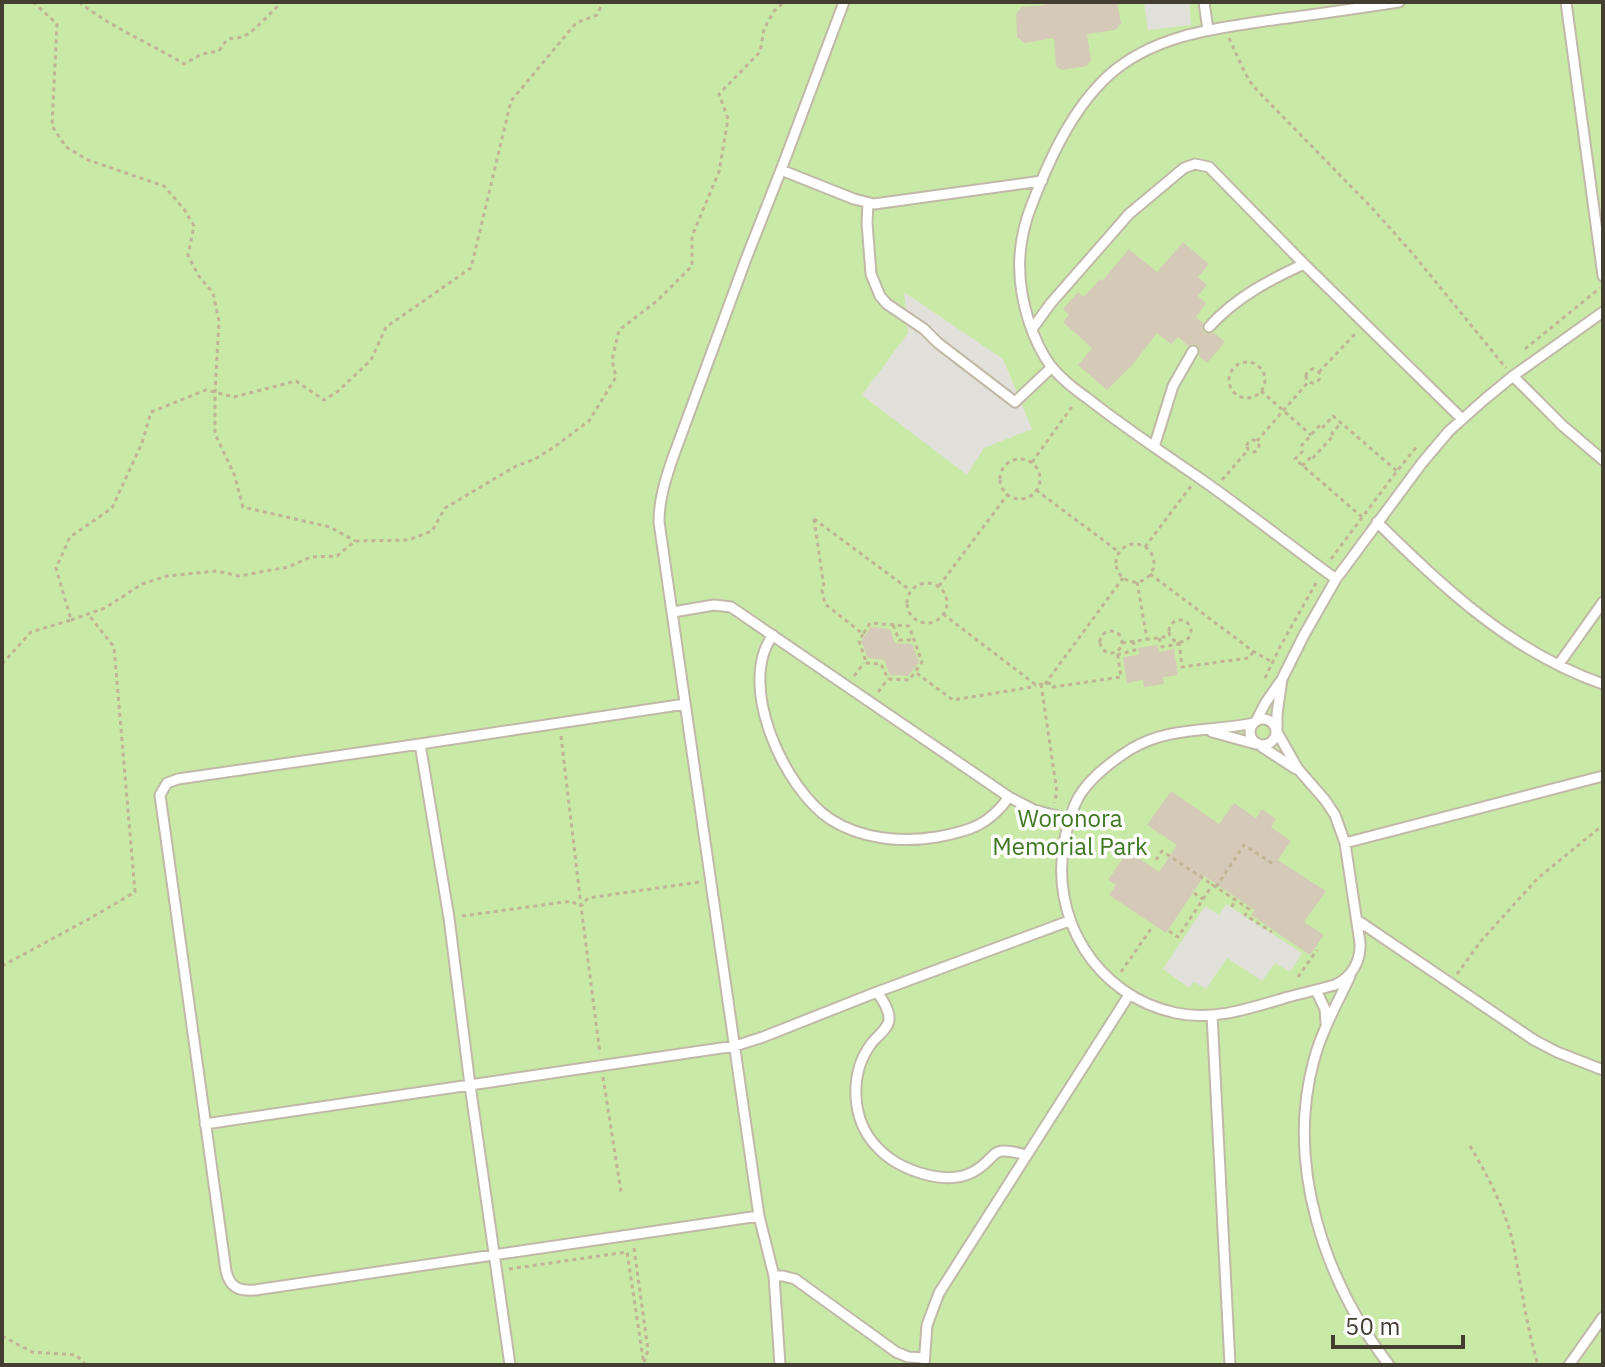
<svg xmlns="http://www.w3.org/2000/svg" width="1605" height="1367" viewBox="0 0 1605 1367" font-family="'IBM Plex Sans',sans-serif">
	<rect width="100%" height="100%" fill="#f2eee2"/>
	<path fill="#c9eaa7" d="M 2,2 L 1603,2 L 1603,1365 L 2,1365 Z"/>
	<path fill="#e2e0db" d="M 1144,2 L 1189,2 L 1191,25 L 1148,30 Z
		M 904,292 L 1003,359 L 1032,429 L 984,448 L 967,475 L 862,395 L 908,333 Z
		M 1226,904 L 1302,953 L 1290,972 L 1275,963 L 1262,981 L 1227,958 L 1206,989 L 1194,982 L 1189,988 L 1163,969 L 1205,906 L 1219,915 Z"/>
	<path fill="#d4cab7" d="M 1047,2 L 1117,2 L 1121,24 L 1115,30 L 1087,34 L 1091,61 L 1087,66 L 1062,70 L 1056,66 L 1054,38 L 1025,43 L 1017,37 L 1016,14 L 1022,7 L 1044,5 Z
		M 1183,242 L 1209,264 L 1198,277 L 1207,285 L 1198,296 L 1206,303 L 1196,317 L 1203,323 L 1202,328 L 1204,333 L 1210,334 L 1214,333 L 1225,342 L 1207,363 L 1199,356 L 1200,350 L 1197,345 L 1192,344 L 1188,346 L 1178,337 L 1171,344 L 1157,333 L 1133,364 L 1107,390 L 1078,365 L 1092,348 L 1063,322 L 1069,315 L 1063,309 L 1078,292 L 1084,297 L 1100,279 L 1102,281 L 1129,249 L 1157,272 Z
		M 871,627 L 890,629 L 895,643 L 912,644 L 919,662 L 908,676 L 890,675 L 884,660 L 868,658 L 861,641 Z
		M 1158,645 L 1159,652 L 1174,649 L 1178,675 L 1163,677 L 1164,684 L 1144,687 L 1143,680 L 1127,683 L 1123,657 L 1139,655 L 1138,648 Z
		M 1171,791 L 1219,824 L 1234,803 L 1256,818 L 1262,809 L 1276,819 L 1271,827 L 1291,841 L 1278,860 L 1326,891 L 1304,922 L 1324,935 L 1310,955 L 1251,915 L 1255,910 L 1204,876 L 1166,933 L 1109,895 L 1116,885 L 1108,880 L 1128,851 L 1159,872 L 1177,845 L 1147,825 Z"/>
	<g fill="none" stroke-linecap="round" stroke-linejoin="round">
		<defs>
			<path id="lane" d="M 1204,2 L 1208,30
				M 1566,2 L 1603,276
				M 781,170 L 844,2
				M 868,203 L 867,223 L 871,274 L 880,296 L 887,304 L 924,329 L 938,343 L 1015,402 L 1052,367
				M 1209,327 C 1235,298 1269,280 1304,264 L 1462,419
				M 1032,329 L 1051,303 L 1129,214 L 1184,168 L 1195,164 L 1209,167 L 1304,264
				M 1513,376 L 1563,426 L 1603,460
				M 1154,447 L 1173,386 L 1193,351
				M 1377,522 C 1444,588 1511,652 1603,684
				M 1336,579 C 1289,545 1243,508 1195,475 C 1160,451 1124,427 1091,401 C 1076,390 1062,380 1050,365 C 1041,352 1034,337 1029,322 C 1016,281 1016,244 1032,204 C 1050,158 1072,109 1109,75 C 1156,33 1220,28 1279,19 C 1319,14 1359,8 1399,2
				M 673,612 L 714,605 L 731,607 L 1009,797 L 1034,810 L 1069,819
				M 773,635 C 736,684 784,788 830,819 C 861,839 901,843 937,837 C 970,831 989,825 1009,797
				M 1559,664 L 1603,602
				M 685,704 L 420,744 L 449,918 L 470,1085 L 735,1046 L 763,1037 L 877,992
				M1250 732a13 13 0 1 1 26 0a13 13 0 1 1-26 0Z
				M 1256,721 L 1266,702 L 1280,682
				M 1254,723 C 1212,732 1169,726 1131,749 C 1112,761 1089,779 1078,798 C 1071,811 1068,824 1065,838 C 1048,917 1096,996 1176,1013 C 1215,1021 1251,1008 1288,997 C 1304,993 1320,989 1335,985 C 1352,977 1361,961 1360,943 L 1345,843 L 1335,815 L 1325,800 L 1298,769 L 1277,732
				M 1277,729 L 1277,714 L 1282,679 L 1304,635 L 1336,579 L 1422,463 L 1449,431 L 1485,399 L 1513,376 L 1603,312
				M 1212,732 L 1256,744
				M 420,744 L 178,779 L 167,783 L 160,795 L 226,1271 C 230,1288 239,1291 255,1290 L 759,1216
				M 1262,747 L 1296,769
				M 1345,843 L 1603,776
				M 1357,920 L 1534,1040 L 1557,1052 L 1603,1070
				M 1350,976 C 1337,1004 1322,1030 1314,1060 C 1285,1165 1325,1282 1389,1365
				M 1316,990 L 1325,1009 L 1326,1023
				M 1212,1015 L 1230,1365
				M 205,1124 L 470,1085 L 510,1365
				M 1026,1155 C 987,1144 1000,1157 973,1172 C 944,1187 897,1169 877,1147 C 851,1120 849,1074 871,1044 C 876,1037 888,1029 889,1020 C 890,1010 882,999 877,992 L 1069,921
				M 774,1276 L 780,1365
				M 924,1358 L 908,1357 L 896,1352 L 795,1279 L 783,1276 L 774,1276 L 759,1216 L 659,522 C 659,500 665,481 672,460 L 746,259 L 781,170 L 854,199 L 874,204 L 1042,181
				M 924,1365 L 927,1325 L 939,1293 L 1129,995
				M 1569,1365 L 1603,1317"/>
		</defs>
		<use href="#lane" stroke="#c1b9a7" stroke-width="13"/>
		<path stroke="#c1b394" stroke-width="3" stroke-dasharray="4 4" stroke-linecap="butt" d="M 33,2 L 57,24 L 52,126 L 66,147 L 88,160 L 164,186 L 184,209 L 194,226 L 188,255 L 198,275 L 213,293 L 219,321 L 215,392 L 215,434 L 234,474 L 243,507 L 330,527 L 355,541
			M 79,2 C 112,28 148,42 184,64 L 202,54 L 219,51 C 231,31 231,43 246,35 C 256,30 273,10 282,2
			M 1229,38 L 1245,73 L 1253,86 L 1372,208 L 1413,254 L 1506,368
			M 1525,349 L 1600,288
			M1229 380a18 18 0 1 1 36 0a18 18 0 1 1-36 0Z
			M1306 376a7 7 0 1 1 14 0a7 7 0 1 1-14 0Z
			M 1319,372 L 1355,334
			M 1261,391 L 1311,435
			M1247 446a6 6 0 1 1 12 0a6 6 0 1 1-12 0Z
			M 1257,441 L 1309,381
			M1000 479a20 20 0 1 1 40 0a20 20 0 1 1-40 0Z
			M 1032,462 L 1074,404
			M 1302,466 L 1310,458 L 1311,460 L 1334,435 L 1332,433 L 1341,423
			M 1222,480 L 1248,450
			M 1036,490 L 1119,552
			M 1362,517 L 1295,459 L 1302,452 L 1302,445 L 1321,424 L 1323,427 L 1333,416 L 1397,471
			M 814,519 L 824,587 L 822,590 L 825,604 L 863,634 L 870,623 L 909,626 L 922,662 L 915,672 L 953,700 L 1032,687 L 1036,685
			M 814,519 L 910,590
			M1116 563a19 19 0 1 1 38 0a19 19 0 1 1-38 0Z
			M 1145,547 L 1191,486
			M 1331,559 L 1397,471 L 1418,445
			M 1150,574 L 1253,651 L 1272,662
			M 1137,582 L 1147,639
			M907 603a20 20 0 1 1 40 0a20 20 0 1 1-40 0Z
			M 939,586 L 1008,494
			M 943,614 L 1036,685 L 1051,683 L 1053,687 L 1121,677 L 1117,651
			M1169 631a11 11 0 1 1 22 0a11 11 0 1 1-22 0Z
			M 71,620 L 105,608 L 142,584 L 167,576 L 217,571 L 239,576 L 288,567 L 311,557 L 337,556 L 355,541 L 408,540 L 432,531 L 445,508 L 516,466 L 535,459 L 554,447 L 589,421 L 616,377 L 612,360 L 619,330 L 657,301 L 692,266 L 692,236 L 719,172 L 728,119 L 719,94 L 760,52 L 764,29 L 774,11 L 784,2
			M 893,625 L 899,640 L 915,640
			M1100 642a11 11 0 1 1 22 0a11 11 0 1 1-22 0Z
			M 863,634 L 859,641 L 865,659 L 865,663 L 881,664 L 888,679 L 909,680 L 915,672
			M 1159,638 L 1162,647 L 1178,644
			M 1179,642 L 1182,667 L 1249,658 L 1253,652
			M 1122,643 L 1170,636
			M 1117,655 L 1135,650 L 1133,641
			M 2,664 L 31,632 L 71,620 L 56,568 L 70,537 L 112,508 L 142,443 L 151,412 L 206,390 L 234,397 L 296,381 L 324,400 L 337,392 L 371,360 L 386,327 L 471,268 L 511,101 L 576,23 L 597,15 L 603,2
			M 854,676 L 864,663
			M 1265,678 L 1281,645 L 1316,583
			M 1041,684 L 1057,792 L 1054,803
			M 1045,684 L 1123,578
			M 878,692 L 888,679
			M 561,736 L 581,906 L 600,1054
			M 1156,860 L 1162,851 L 1249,909 L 1245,915 L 1272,932
			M 1216,887 L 1244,845 L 1275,865
			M 1194,893 L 1203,899
			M 1232,907 L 1235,899
			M 462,916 L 572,901 L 578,906 L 582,905 L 588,898 L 699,882
			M 1169,931 L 1178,937 L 1213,884
			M 2,966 L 87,920 L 135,892 L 114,647 L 88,614
			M 1121,972 L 1153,926
			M 1457,974 L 1481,941 L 1538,878 L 1603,825
			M 1298,977 L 1317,950
			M 603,1077 L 621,1192
			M 1470,1146 C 1488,1176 1505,1209 1513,1243 C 1521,1283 1526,1325 1538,1365
			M 634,1248 L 648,1350 L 644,1362
			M 509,1269 L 627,1252 L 644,1365
			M 2,1336 L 32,1352 L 76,1355 L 86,1365"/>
		<use href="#lane" stroke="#fff" stroke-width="9"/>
	</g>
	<g text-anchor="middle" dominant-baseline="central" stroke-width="7" stroke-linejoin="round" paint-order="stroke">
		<g font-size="24" fill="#407922" stroke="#fff">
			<text x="1070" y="818">Woronora<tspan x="1070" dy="28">Memorial Park</tspan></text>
		</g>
	</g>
	<rect width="1605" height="1367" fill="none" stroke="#443e32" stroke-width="8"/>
	<path d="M1333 1335v12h130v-12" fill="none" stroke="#443e32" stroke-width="4"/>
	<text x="1345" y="1335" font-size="24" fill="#443e32" stroke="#ffffff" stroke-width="6" paint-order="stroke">50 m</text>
</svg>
